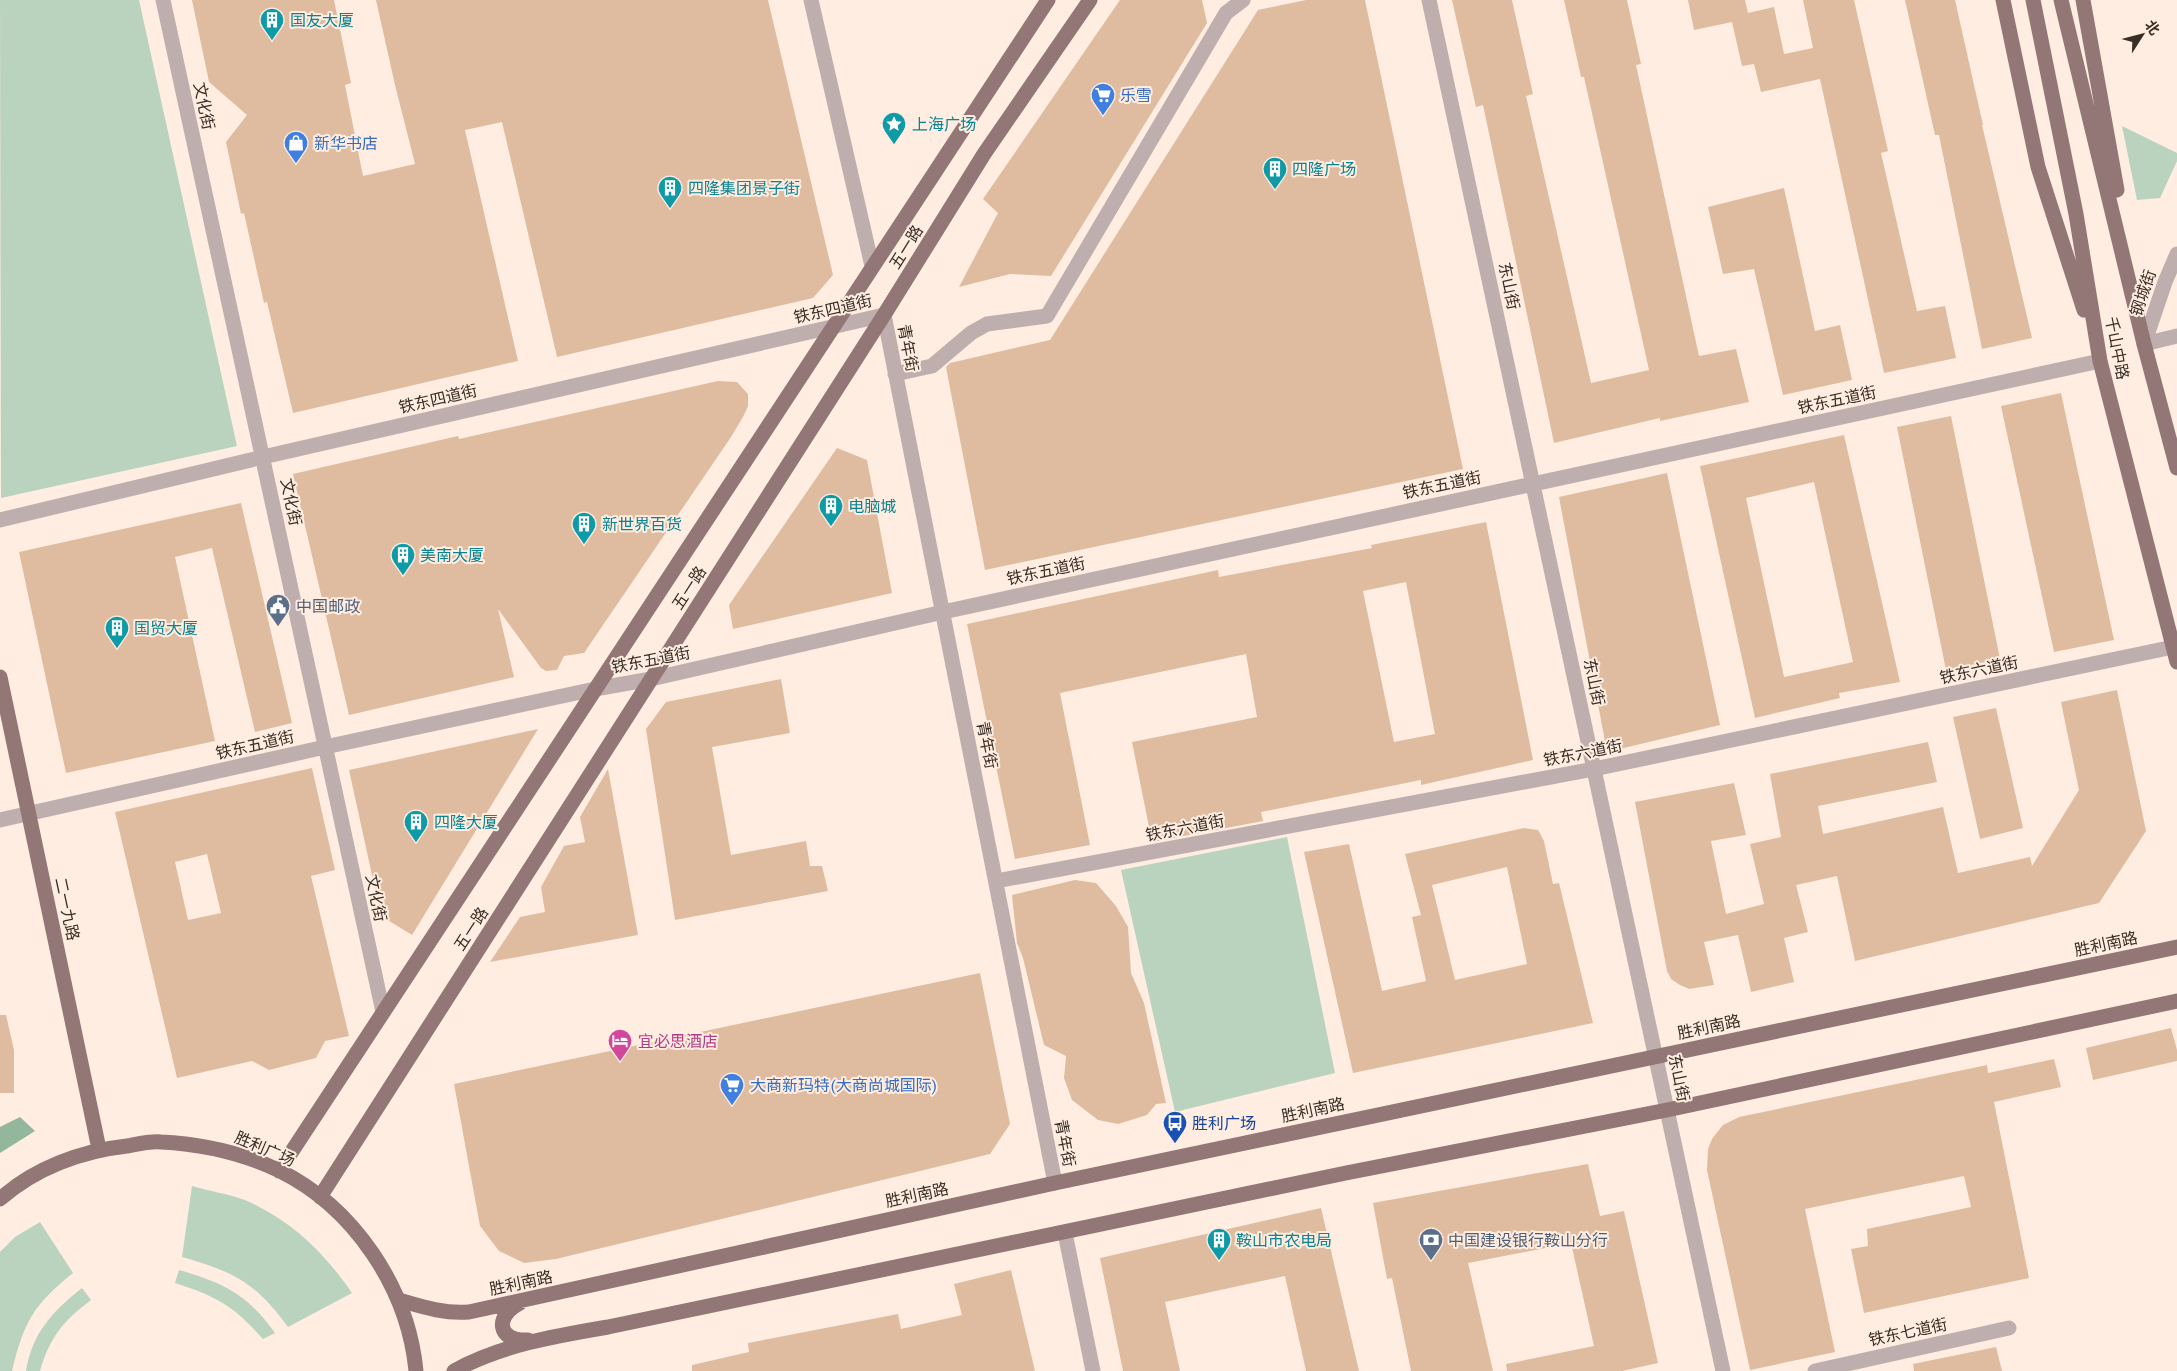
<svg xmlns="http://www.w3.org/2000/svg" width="2177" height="1371" viewBox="0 0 2177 1371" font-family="'Crimson Pro','Noto Sans SC',serif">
	<rect width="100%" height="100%" fill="#feede0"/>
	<path fill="#bad3bf" d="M 0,0 L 139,0 L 237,446 L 1,498 Z
		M 2122,126 L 2177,153 L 2177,161 L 2160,198 L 2137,200 Z
		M 1287,837 L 1335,1073 L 1175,1112 L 1121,870 Z
		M 192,1186 C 209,1191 229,1194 245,1200 C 291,1220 324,1252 352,1293 L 288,1327 C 255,1282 234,1272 182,1257 Z
		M 40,1222 L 73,1273 C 33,1305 24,1322 12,1371 L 0,1371 L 0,1252 L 15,1237 Z
		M 179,1270 C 224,1283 247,1294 275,1333 L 263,1339 C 234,1306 216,1296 175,1283 Z
		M 82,1288 L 91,1300 C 63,1321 50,1337 40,1371 L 26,1371 C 32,1333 53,1311 82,1288 Z"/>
	<path fill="#93b79c" d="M 20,1117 L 35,1131 L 0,1153 L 0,1127 Z"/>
	<path fill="#dfbca0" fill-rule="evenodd" d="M 192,0 L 334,0 L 351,83 L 345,85 L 363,176 L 415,164 L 395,85 L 376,0 L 768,0 L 833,275 L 813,298 L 557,357 L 502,122 L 465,130 L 518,361 L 293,413 L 267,302 L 264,303 L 244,213 L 241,214 L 226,142 L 247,115 L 209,82 Z
		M 1120,0 L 1202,0 L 1207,23 L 1051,276 L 1010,274 L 959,287 L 998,213 L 983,199 Z
		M 1306,0 L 1365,0 L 1463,469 L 985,570 L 946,367 L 950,363 L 1050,340 L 1258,10 Z
		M 1452,0 L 1512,0 L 1533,94 L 1526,96 L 1591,383 L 1649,370 L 1584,77 L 1581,77 L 1564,0 L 1627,0 L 1641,64 L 1636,65 L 1699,356 L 1736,349 L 1749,402 L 1660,421 L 1660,418 L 1554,443 L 1483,105 L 1476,107 Z
		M 1688,0 L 1745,0 L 1748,13 L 1774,7 L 1784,54 L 1813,48 L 1803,0 L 1854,0 L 1888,151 L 1881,153 L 1917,311 L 1945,306 L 1956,358 L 1884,373 L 1820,79 L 1761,92 L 1754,64 L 1742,66 L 1732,22 L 1694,30 Z
		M 1905,0 L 1955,0 L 1983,125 L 1982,125 L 2032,338 L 1982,349 L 1939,135 L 1935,135 Z
		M 1784,188 L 1815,331 L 1840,325 L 1852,380 L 1783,395 L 1754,269 L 1723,274 L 1708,207 Z
		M 718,381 L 737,382 L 748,394 L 748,406 L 743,417 L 731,437 L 584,653 L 564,656 L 557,670 L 546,671 L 541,668 L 498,609 L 514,677 L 349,715 L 293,474 L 458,436 L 459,439 Z
		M 2061,393 L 2114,640 L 2054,652 L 2001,406 Z
		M 1951,416 L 2000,659 L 1946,670 L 1897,427 Z
		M 1844,435 L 1900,682 L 1839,693 L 1840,698 L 1755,718 L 1700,466 ZM 1814,482 L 1853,662 L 1784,677 L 1746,498 Z
		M 837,448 L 867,460 L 892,593 L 733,629 L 729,605 Z
		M 1667,473 L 1720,725 L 1607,752 L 1559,497 Z
		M 241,503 L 292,723 L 255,732 L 212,548 L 175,557 L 215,741 L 66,773 L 19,552 Z
		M 1486,522 L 1533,760 L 1421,785 L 1421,780 L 1261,812 L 1263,821 L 1152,842 L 1132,742 L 1257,717 L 1246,654 L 1060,693 L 1090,845 L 1015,859 L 967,624 L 1218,570 L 1219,577 L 1372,548 L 1371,545 ZM 1406,582 L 1435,734 L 1394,742 L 1363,591 Z
		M 781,679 L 790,733 L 712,747 L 731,855 L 806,841 L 810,866 L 822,866 L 828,891 L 675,920 L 646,729 L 666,702 Z
		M 2117,690 L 2146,831 L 2099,903 L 1855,961 L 1837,876 L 1796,885 L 1808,932 L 1784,938 L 1794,982 L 1751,992 L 1738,935 L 1704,942 L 1714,985 L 1689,989 L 1680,985 L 1671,979 L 1667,971 L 1635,802 L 1734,783 L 1746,835 L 1711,841 L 1726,914 L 1764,904 L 1750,844 L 1781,837 L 1770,774 L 1928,742 L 1937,782 L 1818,806 L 1823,834 L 1943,807 L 1958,873 L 2030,857 L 2032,866 L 2079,790 L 2061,702 Z
		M 1996,708 L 2023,828 L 1980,839 L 1953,717 Z
		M 538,729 L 412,935 L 381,916 L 349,770 Z
		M 312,768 L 335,870 L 311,876 L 349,1036 L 325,1041 L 316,1058 L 269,1070 L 252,1061 L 177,1078 L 115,812 ZM 207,854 L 221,913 L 188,920 L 175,862 Z
		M 608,769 L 638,935 L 490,962 L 520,917 L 545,912 L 541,887 L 564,846 L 585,842 L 580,817 Z
		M 1524,828 L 1538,830 L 1544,841 L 1553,884 L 1559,883 L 1593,1023 L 1353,1073 L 1304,852 L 1349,844 L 1382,991 L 1426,981 L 1412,917 L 1421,915 L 1405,854 ZM 1507,867 L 1527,964 L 1455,980 L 1432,885 Z
		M 1075,880 L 1096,883 L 1116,906 L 1128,927 L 1131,973 L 1144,1003 L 1166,1103 L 1156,1104 L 1147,1115 L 1118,1124 L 1098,1120 L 1072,1100 L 1064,1078 L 1066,1056 L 1044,1045 L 1023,958 L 1017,943 L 1012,895 Z
		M 980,973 L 1010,1124 L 990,1154 L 556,1259 L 524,1263 L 499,1251 L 480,1226 L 454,1084 Z
		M 0,1015 L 6,1015 L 14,1050 L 14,1093 L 0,1093 Z
		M 2171,1028 L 2177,1050 L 2177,1061 L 2093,1080 L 2086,1048 Z
		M 2054,1059 L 2061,1087 L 1994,1102 L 2029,1278 L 1864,1313 L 1851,1249 L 1868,1246 L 1867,1229 L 1971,1207 L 1964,1176 L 1805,1209 L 1835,1352 L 1750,1370 L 1707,1170 L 1708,1149 L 1712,1139 L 1723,1125 L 1739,1117 L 1987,1065 L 1988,1073 Z
		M 1588,1164 L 1600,1216 L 1624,1211 L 1658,1363 L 1622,1371 L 1507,1371 L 1506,1364 L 1594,1346 L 1571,1243 L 1468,1263 L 1493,1371 L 1411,1371 L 1392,1278 L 1387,1279 L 1373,1203 Z
		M 1321,1208 L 1359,1371 L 1306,1371 L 1285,1276 L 1165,1302 L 1180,1371 L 1123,1371 L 1100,1258 Z
		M 1011,1270 L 1035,1371 L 692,1371 L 692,1365 L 749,1352 L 748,1343 L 898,1314 L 901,1329 L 962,1315 L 954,1284 Z
		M 1996,1347 L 2002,1371 L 1914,1371 L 1913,1364 Z"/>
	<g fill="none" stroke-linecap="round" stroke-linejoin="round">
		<path stroke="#bfaeae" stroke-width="15" d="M 163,0 L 383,1012
			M 811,0 L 872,266
			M 1429,0 L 1723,1371
			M 2144,344 L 2165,282 L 2177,254
			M 2144,344 L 2177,336
			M 895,374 L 932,366 L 971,333 L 987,324 L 1047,316 L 1226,13 L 1243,0
			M 0,520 L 263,457 L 884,315 L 1055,1183
			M 0,820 L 325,747 L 595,689 L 651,679 L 943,612 L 2100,361
			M 996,881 L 1594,769 L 2173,647
			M 1065,1233 L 1093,1371
			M 1815,1371 L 2009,1328"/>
		<path stroke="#937676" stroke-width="15" d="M 2003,0 L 2038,167 L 2084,310
			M 2033,0 L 2076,214 L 2100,361 L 2177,662
			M 2061,0 L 2144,344 L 2177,468
			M 2083,0 L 2117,190
			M 0,677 L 99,1149
			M 279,1171 L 1048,0
			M 320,1197 L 884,315 L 984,154 L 1090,0
			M 0,1199 C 35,1168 81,1151 127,1146 C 138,1144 150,1141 161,1142 C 201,1144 242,1153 278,1170 C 354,1207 408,1288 416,1371
			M 399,1300 C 423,1307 444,1314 469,1312 L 1055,1183 L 2177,947
			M 520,1303 C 494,1316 497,1342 528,1340
			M 454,1371 C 501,1345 555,1336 608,1327 L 1346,1173 L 1667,1110 L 2177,1001"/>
	</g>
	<defs>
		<symbol id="building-pin" viewBox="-11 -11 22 30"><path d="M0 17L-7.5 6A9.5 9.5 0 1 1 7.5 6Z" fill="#0f9aa8" stroke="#feede0"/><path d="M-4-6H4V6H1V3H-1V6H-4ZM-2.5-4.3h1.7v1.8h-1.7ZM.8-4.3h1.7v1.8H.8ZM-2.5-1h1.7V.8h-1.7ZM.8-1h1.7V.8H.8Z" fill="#fff"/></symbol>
		<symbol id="supermarket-pin" viewBox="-11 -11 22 30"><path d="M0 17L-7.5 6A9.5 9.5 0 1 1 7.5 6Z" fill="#3f7fe0" stroke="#feede0"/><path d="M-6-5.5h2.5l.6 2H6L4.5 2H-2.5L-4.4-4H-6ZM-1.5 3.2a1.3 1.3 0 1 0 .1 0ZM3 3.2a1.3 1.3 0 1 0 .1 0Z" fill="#fff"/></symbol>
		<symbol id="sight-pin" viewBox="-11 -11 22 30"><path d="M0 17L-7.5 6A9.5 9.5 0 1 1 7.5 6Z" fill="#0f9aa8" stroke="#feede0"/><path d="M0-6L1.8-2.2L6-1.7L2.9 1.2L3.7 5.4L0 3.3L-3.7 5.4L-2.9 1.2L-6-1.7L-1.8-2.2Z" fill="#fff"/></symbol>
		<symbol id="shop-pin" viewBox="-11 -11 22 30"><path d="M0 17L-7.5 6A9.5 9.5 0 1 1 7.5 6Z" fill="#3f7fe0" stroke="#feede0"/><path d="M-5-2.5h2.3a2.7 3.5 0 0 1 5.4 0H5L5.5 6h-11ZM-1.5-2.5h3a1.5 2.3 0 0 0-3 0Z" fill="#fff"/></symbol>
		<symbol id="civic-pin" viewBox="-11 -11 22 30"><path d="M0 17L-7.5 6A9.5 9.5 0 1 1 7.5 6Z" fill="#5c6f8a" stroke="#feede0"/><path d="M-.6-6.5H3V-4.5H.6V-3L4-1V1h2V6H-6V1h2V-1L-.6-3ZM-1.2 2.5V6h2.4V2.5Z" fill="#fff"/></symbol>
		<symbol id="hotel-pin" viewBox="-11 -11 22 30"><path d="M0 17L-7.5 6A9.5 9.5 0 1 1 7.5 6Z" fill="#d1479c" stroke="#feede0"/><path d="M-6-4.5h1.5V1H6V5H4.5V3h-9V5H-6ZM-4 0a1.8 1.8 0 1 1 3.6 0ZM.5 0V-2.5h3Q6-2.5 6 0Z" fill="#fff"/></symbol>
		<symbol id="bus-pin" viewBox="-11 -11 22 30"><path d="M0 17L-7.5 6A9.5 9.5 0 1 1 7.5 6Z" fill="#1a4fb4" stroke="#feede0"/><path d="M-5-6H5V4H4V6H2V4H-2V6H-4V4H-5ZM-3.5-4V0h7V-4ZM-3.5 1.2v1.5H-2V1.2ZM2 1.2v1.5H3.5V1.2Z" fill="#fff"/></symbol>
		<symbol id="bank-pin" viewBox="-11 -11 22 30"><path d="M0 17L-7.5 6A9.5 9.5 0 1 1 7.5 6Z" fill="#5c6f8a" stroke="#feede0"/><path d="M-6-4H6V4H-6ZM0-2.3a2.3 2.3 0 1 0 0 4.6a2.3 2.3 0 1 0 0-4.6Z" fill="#fff"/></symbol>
	</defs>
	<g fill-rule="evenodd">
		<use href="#building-pin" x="258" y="6" width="28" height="38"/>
		<use href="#supermarket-pin" x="1089" y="81" width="28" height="38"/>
		<use href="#sight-pin" x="880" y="110" width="28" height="38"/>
		<use href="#shop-pin" x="282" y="129" width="28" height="38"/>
		<use href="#building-pin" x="1261" y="155" width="28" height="38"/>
		<use href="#building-pin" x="656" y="174" width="28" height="38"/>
		<use href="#building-pin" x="817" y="492" width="28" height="38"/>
		<use href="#building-pin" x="570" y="510" width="28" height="38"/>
		<use href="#building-pin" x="389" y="541" width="28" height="38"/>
		<use href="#civic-pin" x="264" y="592" width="28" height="38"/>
		<use href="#building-pin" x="103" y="614" width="28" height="38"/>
		<use href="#building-pin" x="402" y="808" width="28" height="38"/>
		<use href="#hotel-pin" x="606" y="1027" width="28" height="38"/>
		<use href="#supermarket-pin" x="718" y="1071" width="28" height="38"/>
		<use href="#bus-pin" x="1161" y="1109" width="28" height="38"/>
		<use href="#building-pin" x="1205" y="1226" width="28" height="38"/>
		<use href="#bank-pin" x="1417" y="1226" width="28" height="38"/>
	</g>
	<g text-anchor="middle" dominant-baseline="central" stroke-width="4" stroke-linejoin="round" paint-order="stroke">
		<g font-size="16" fill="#0d838f" stroke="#feede0" text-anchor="start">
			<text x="290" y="20">国友大厦</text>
			<text x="912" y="124">上海广场</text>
			<text x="1292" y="169">四隆广场</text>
			<text x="688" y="188">四隆集团景子街</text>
			<text x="848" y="506">电脑城</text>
			<text x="602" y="524">新世界百货</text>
			<text x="420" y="555">美南大厦</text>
			<text x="134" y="628">国贸大厦</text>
			<text x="434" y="822">四隆大厦</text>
			<text x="1236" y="1240">鞍山市农电局</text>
		</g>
		<g font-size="16" fill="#366cbe" stroke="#feede0" text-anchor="start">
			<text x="1120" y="95">乐雪</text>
			<text x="314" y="143">新华书店</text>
			<text x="750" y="1085">大商新玛特(大商尚城国际)</text>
		</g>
		<g font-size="16" fill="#382e25" stroke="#feede0">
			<text transform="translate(204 106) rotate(78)">文化街</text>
			<text transform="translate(906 247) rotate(-58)">五一路</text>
			<text transform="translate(1509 286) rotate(78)">东山街</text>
			<text transform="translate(2143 293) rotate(-71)">钢城街</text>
			<text transform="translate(833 309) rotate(-13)">铁东四道街</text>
			<text transform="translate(908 348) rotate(79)">青年街</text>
			<text transform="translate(2117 348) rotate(79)">千山中路</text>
			<text transform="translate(438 399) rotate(-13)">铁东四道街</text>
			<text transform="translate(1837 400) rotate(-12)">铁东五道街</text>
			<text transform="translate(1442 485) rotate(-12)">铁东五道街</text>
			<text transform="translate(291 502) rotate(78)">文化街</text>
			<text transform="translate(1046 571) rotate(-12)">铁东五道街</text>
			<text transform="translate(689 588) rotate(-57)">五一路</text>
			<text transform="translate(651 660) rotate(-11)">铁东五道街</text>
			<text transform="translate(1979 670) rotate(-12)">铁东六道街</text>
			<text transform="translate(1594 682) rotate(78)">东山街</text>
			<text transform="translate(255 745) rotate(-13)">铁东五道街</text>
			<text transform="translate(987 745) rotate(79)">青年街</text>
			<text transform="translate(1583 753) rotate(-11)">铁东六道街</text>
			<text transform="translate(1185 828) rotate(-11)">铁东六道街</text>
			<text transform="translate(376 898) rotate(78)">文化街</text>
			<text transform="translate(67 909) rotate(78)">二一九路</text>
			<text transform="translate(471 929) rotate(-57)">五一路</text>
			<text transform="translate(2106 944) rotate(-12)">胜利南路</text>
			<text transform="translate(1709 1027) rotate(-12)">胜利南路</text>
			<text transform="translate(1679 1078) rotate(78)">东山街</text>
			<text transform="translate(1313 1110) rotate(-12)">胜利南路</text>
			<text transform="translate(1065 1143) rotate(79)">青年街</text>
			<text transform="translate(265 1149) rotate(23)">胜利广场</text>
			<text transform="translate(917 1195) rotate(-12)">胜利南路</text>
			<text transform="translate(521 1283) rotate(-12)">胜利南路</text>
			<text transform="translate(1908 1332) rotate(-12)">铁东七道街</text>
		</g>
		<g font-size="16" fill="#4e5e75" stroke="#feede0" text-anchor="start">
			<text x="296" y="606">中国邮政</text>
			<text x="1448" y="1240">中国建设银行鞍山分行</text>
		</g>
		<g font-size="16" fill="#b23c85" stroke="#feede0" text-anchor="start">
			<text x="638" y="1041">宜必思酒店</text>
		</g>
		<g font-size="16" fill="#164399" stroke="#feede0" text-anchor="start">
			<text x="1192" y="1123">胜利广场</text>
		</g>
	</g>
	<g transform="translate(2142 35) rotate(54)" stroke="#feede0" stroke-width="4" paint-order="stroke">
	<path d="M0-4L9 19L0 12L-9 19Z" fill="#382e25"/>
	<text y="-8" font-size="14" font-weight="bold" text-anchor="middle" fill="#382e25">北</text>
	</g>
</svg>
